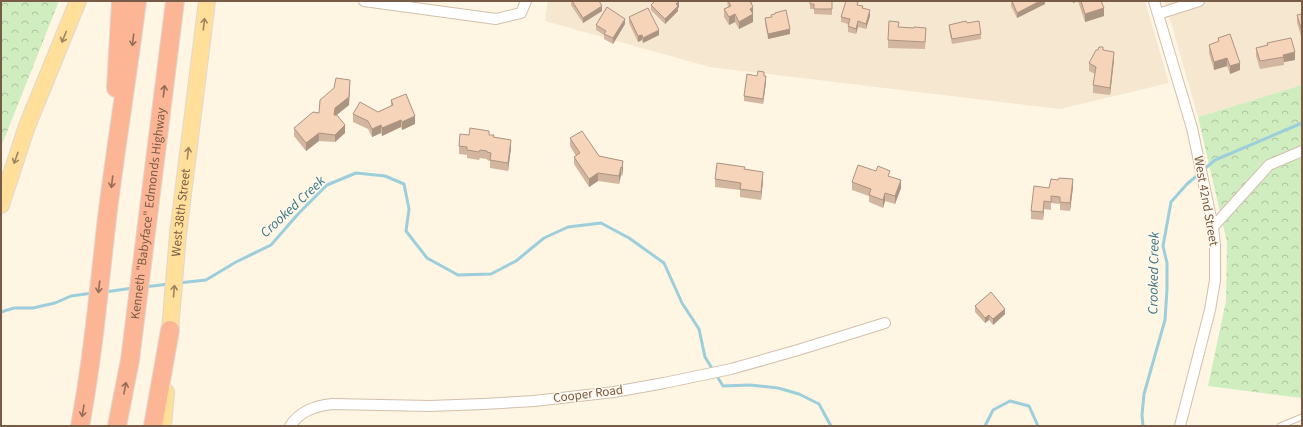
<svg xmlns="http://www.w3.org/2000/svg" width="1303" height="427" viewBox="0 0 1303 427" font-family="'Source Sans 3',sans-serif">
	<defs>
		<pattern id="forest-crowns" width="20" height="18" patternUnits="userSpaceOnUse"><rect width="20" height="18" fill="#d0edc0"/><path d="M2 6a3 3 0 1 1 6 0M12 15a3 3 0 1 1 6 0" fill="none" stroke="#aec39e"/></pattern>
	</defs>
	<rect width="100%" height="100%" fill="#fef5e3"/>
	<path fill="#f6e7d1" d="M 548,1 L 1145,1 L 1169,83 L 1060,109 L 710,67 L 545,21 Z
		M 1165,1 L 1302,1 L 1302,85 L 1198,117 Z"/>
	<path fill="url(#forest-crowns)" d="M 1,1 L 59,1 L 1,147 Z
		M 1302,85 L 1302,398 L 1208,386 L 1226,301 L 1227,242 L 1198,117 Z"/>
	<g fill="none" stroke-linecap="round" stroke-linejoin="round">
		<path stroke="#9ccedc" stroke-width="3" d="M 1203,170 L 1215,160 L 1302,123
			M 178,283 L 206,280 L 236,262 L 271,245 L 299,213 L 327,185 L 356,173 L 385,176 L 404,184 L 409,209 L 406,231 L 427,258 L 458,275 L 491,274 L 516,261 L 544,238 L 568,227 L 601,223 L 629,238 L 664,263 L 682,303 L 699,329 L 705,357 L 723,386 L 750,385 L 778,388 L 799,394 L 819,404 L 831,426
			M 144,287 L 169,284
			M 105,292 L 133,288
			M 1,312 L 14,308 L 33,308 L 55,303 L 71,296 L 93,293
			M 985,426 L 993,410 L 1010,401 L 1029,406 L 1038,426
			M 1143,426 L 1142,415 L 1144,394 L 1165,320 L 1167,289 L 1167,263 L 1163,246 L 1171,202 L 1187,184 L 1199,174"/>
		<defs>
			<path id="lane" d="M 1280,426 L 1302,417"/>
			<path id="street" d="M 364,1 L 496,19 L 521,13 L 526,1
				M 1154,1 L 1192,128 L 1213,227 L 1215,245 L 1215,280 L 1210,310 L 1180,426
				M 1158,14 L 1199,1
				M 1213,227 L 1269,165 L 1302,151
				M 290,426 C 300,411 315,406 332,404 L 430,406 L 483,404 L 534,401 L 614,392 L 664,383 L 731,369 L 798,350 L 885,323"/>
			<g id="primary">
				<path d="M 1,205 L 27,126 L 78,1"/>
				<path id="s1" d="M 169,343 L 178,234 L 207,1"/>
				<path d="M 163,426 L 166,392"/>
			</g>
			<g id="highway">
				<path d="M 116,88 L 121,1"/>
				<path d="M 80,426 C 93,357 99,287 107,218 C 116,145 128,73 137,1"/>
				<path id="s2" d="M 117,426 L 130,360 L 175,1"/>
				<path d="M 153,426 L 170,330"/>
			</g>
		</defs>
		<use href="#lane" stroke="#d2bfab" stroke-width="7"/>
		<use href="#street" stroke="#d2bfab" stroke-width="12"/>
		<use href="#primary" stroke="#dfd8d3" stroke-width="18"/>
		<use href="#highway" stroke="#dfd8d3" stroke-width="20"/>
		<use href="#lane" stroke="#fff" stroke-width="5"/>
		<use href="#street" stroke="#fff" stroke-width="10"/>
		<use href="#primary" stroke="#ffdf99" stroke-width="16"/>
		<use href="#highway" stroke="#fdb695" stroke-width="18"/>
	</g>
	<path fill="#d3b69f" d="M 571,1 L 599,1 L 602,11 L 583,23 L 571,5 Z
		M 727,1 L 752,1 L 753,15 L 753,22 L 739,29 L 735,22 L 729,25 L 724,17 L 724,9 L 728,8 Z
		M 810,1 L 832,1 L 832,15 L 814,14 L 814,9 L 810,9 Z
		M 1011,1 L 1045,1 L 1045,4 L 1017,18 L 1011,6 Z
		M 1072,1 L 1101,1 L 1104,16 L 1085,22 L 1078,1 L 1073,3 Z
		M 651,5 L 679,7 L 678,8 L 678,11 L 665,24 L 651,10 Z
		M 858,5 L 863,8 L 870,16 L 866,29 L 858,27 L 856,34 L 848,32 L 848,24 L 841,22 L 841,17 Z
		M 1302,14 L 1302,39 L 1297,23 L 1297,15 Z
		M 629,17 L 659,35 L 643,43 L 642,40 L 638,42 L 629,23 Z
		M 765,18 L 790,34 L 768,39 L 765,23 Z
		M 967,23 L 981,34 L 981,39 L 952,44 L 949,30 L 949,25 Z
		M 625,24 L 613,44 L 604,39 L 604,35 L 596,30 L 596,25 Z
		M 899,27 L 926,35 L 925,49 L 888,48 L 888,40 Z
		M 1218,38 L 1240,70 L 1230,74 L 1227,66 L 1214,70 L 1209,53 L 1209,45 L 1218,42 Z
		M 1267,43 L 1295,60 L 1284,62 L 1284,65 L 1260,69 L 1256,56 L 1256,48 L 1267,45 Z
		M 1098,50 L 1103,50 L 1114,60 L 1110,95 L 1093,93 L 1093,85 L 1095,74 L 1089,71 L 1089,63 Z
		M 764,76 L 766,82 L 763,104 L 744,101 L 744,96 Z
		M 350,87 L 349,105 L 337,115 L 345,133 L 335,142 L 319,141 L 306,151 L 294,136 L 294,128 L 319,113 L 334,88 Z
		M 391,100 L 415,124 L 402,130 L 401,127 L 382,136 L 381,133 L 372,137 L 368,129 L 353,122 L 353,114 L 378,112 L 391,106 Z
		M 469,135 L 489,135 L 511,148 L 508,171 L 490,168 L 490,161 L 487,160 L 487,159 L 480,158 L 479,160 L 467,158 L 467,155 L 459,154 L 459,146 Z
		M 570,138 L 599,156 L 623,161 L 623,169 L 622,176 L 621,175 L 619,184 L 598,181 L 589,187 L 574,164 L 574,157 L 576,156 L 570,146 Z
		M 745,169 L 763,180 L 761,200 L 740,197 L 740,190 L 715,187 L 715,179 Z
		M 890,177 L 901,188 L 895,204 L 885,201 L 883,208 L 869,202 L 869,196 L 852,190 L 852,182 Z
		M 1073,187 L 1070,211 L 1060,210 L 1060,204 L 1051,203 L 1051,210 L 1044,209 L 1043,220 L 1031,219 L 1031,211 L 1049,188 Z
		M 975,306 L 1005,314 L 993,325 L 989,320 L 985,323 L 975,312 Z"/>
	<path fill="#ac9482" d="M 679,1 L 679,7 L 678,8 L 678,11 L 665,24 L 665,19 Z
		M 1040,1 L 1045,1 L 1045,4 L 1017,18 L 1017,13 Z
		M 1073,1 L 1078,1 L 1073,3 Z
		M 602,6 L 602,11 L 583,23 L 583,18 Z
		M 753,7 L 753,22 L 739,29 L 739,22 L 750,9 Z
		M 1104,8 L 1104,16 L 1085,22 L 1085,14 Z
		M 870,10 L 870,16 L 866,29 L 866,24 Z
		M 735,14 L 735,22 L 729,25 L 729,17 Z
		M 625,19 L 625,24 L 613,44 L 613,38 Z
		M 858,21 L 858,27 L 856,34 L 856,29 Z
		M 790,29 L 790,34 L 768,39 L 768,34 Z
		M 659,30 L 659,35 L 643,43 L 643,38 Z
		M 642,35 L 642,40 L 638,42 L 638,36 Z
		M 1114,52 L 1114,60 L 1110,95 L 1110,88 Z
		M 1295,52 L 1295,60 L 1284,62 L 1283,55 Z
		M 1227,58 L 1227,66 L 1214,70 L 1214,62 Z
		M 1240,63 L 1240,70 L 1230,74 L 1230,66 Z
		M 766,76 L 766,82 L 763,104 L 763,99 Z
		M 350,80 L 349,105 L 335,116 L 334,115 L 335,108 Z
		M 415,116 L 415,124 L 402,130 L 402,122 Z
		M 401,120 L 401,127 L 382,136 L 382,128 Z
		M 345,125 L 345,133 L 335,142 L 335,135 Z
		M 381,125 L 381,133 L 372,137 L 372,129 Z
		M 319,133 L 319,141 L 306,151 L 306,143 Z
		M 511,140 L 511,148 L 508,171 L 508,163 Z
		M 623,161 L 623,169 L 622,176 L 622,168 Z
		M 621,167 L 621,175 L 619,184 L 619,176 Z
		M 763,172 L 763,180 L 761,200 L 761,192 Z
		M 598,173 L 598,181 L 589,187 L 589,179 Z
		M 1073,179 L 1073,187 L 1070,211 L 1070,203 Z
		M 901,180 L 901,188 L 895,204 L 895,196 Z
		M 885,193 L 885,201 L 883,208 L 883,200 Z
		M 1044,201 L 1044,209 L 1043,220 L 1043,212 Z
		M 1005,309 L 1005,314 L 993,325 L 993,319 Z
		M 989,315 L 989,320 L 985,323 L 985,318 Z"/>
	<path fill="#f5d4b9" stroke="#ac9482" d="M 572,1 L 599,1 L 602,6 L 583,18 Z
		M 655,1 L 679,1 L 676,4 L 678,6 L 665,19 L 651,5 Z
		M 728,1 L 750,1 L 753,7 L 750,9 L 753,14 L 739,22 L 735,14 L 729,17 L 724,9 L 731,6 Z
		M 810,1 L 832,1 L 832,9 L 814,9 L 814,4 L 810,4 Z
		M 846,1 L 854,1 L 858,2 L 857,5 L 863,6 L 862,8 L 870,10 L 866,24 L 858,21 L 856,29 L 848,26 L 850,19 L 841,17 Z
		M 1012,1 L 1040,1 L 1017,13 Z
		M 1081,1 L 1101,1 L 1104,8 L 1085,14 Z
		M 607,7 L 625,19 L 613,38 L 604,34 L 606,31 L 596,25 Z
		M 648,8 L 659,30 L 643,38 L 642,35 L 638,36 L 629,17 Z
		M 786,10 L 790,29 L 768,34 L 765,18 L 772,17 L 771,15 L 775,14 L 775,13 Z
		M 1302,14 L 1302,31 L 1297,15 Z
		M 889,21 L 899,22 L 898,27 L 914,28 L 914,27 L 926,28 L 925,42 L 888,40 Z
		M 966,21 L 967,23 L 979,21 L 981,34 L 952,39 L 949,25 Z
		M 1230,34 L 1240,63 L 1230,66 L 1227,58 L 1214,62 L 1209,45 L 1219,41 L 1218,38 Z
		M 1291,38 L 1295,52 L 1283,55 L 1284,57 L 1260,61 L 1256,48 L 1268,45 L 1267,43 Z
		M 1099,47 L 1103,47 L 1103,50 L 1114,52 L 1110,88 L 1093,85 L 1096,67 L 1089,63 L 1096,50 L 1098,50 Z
		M 758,71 L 764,72 L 764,76 L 766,76 L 763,99 L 744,96 L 747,74 L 757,76 Z
		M 336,78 L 350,80 L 349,97 L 335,108 L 334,115 L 337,115 L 345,125 L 335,135 L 319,133 L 306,143 L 294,128 L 313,112 L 319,113 L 320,100 L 334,88 Z
		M 406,94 L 415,116 L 402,122 L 401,120 L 382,128 L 381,125 L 372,129 L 368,121 L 353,114 L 360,102 L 378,112 L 393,105 L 391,100 Z
		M 470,128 L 489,131 L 489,135 L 494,135 L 493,137 L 511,140 L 508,163 L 490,160 L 491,153 L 487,152 L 487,151 L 480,150 L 479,152 L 467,150 L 467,147 L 459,146 L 460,134 L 469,135 Z
		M 582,131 L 599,156 L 623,161 L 622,168 L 621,167 L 619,176 L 598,173 L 589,179 L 574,157 L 580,153 L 570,138 Z
		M 717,163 L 745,167 L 744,169 L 763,172 L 761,192 L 740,189 L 741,183 L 715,179 Z
		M 858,165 L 876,171 L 878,166 L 890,171 L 888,176 L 901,180 L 895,196 L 885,193 L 883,200 L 869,195 L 871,189 L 852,182 Z
		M 1059,178 L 1073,179 L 1070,203 L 1060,202 L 1060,197 L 1051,196 L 1051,202 L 1044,201 L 1043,212 L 1031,211 L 1034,186 L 1049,188 L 1051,179 L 1058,180 Z
		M 991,292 L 1005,309 L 993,319 L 989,315 L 985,318 L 975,306 Z"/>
	<defs><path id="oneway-shaft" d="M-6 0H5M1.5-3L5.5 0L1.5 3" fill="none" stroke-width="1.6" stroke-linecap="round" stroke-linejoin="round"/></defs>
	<g stroke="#a08360">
		<use href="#oneway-shaft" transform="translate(204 24) rotate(-83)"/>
		<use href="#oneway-shaft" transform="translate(64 37) rotate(112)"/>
		<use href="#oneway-shaft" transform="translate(188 153) rotate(-83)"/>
		<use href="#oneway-shaft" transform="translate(16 158) rotate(109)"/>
		<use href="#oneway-shaft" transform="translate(174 291) rotate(-85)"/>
	</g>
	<g stroke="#936d57">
		<use href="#oneway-shaft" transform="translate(133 40) rotate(97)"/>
		<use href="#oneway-shaft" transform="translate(164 91) rotate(-83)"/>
		<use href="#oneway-shaft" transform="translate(112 182) rotate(97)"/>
		<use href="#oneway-shaft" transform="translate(99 287) rotate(97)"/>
		<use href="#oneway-shaft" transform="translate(125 388) rotate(-79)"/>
		<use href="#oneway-shaft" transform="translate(83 411) rotate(99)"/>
	</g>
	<g text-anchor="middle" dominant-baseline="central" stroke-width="3" stroke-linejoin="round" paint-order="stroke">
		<g font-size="13" fill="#785b47" stroke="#fff8eb">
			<text transform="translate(1206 201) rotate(80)">West 42nd Street</text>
			<text stroke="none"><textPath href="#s1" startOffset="131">West 38th Street</textPath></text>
			<text stroke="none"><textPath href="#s2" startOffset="215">Kenneth "Babyface" Edmonds Highway</textPath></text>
			<text transform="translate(588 394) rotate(-7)">Cooper Road</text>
		</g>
		<g font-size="14" font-style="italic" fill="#3c7686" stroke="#fff8eb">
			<text transform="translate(293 207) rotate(-43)">Crooked Creek</text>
			<text transform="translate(1154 273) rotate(-89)">Crooked Creek</text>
		</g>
	</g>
	<rect width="1303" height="427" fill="none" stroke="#785b47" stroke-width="4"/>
</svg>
